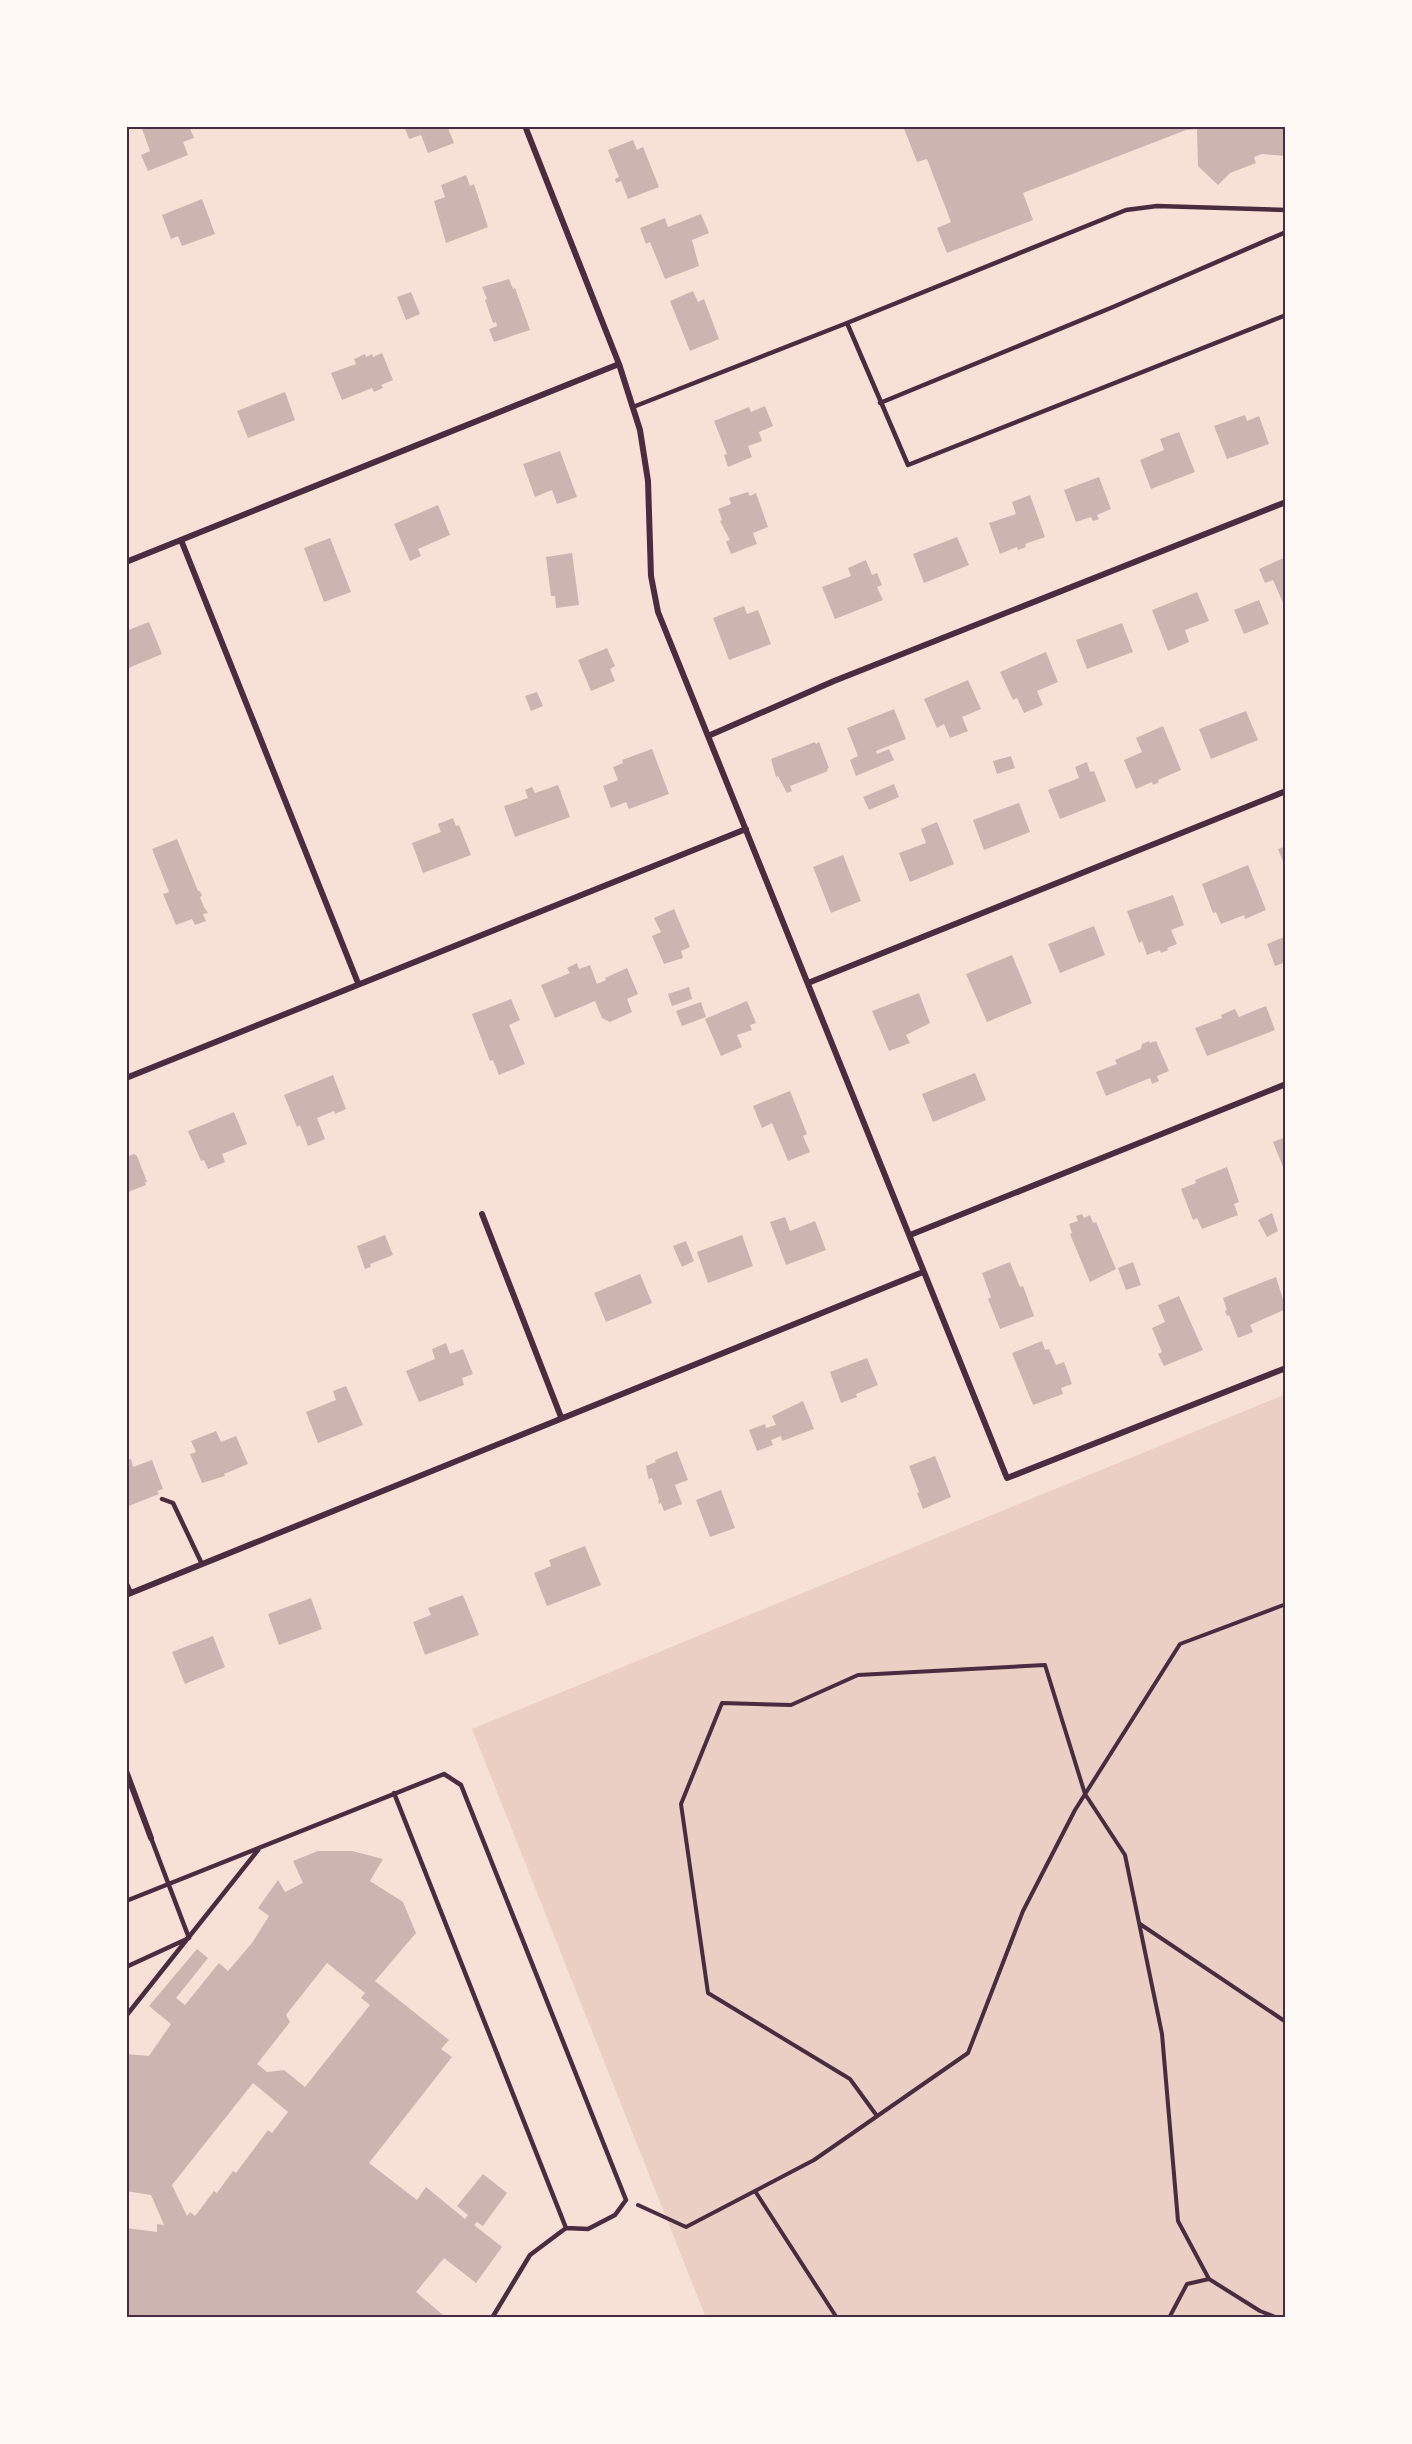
<svg xmlns="http://www.w3.org/2000/svg" width="1412" height="2444" viewBox="0 0 1412 2444" font-family="'Exo 2',sans-serif">
	<rect width="100%" height="100%" fill="#f7e1d7"/>
	<path fill="#ebcfc5" d="M 1286,1394 L 1286,2318 L 706,2318 L 472,1729 Z"/>
	<path fill="#ccb4b1" fill-rule="evenodd" d="M 141,126 L 189,126 L 194,138 L 183,142 L 188,155 L 148,171 L 141,155 L 150,151 Z
		M 404,126 L 447,126 L 454,143 L 428,153 L 421,135 L 409,139 Z
		M 903,126 L 1286,126 L 1286,156 L 1262,154 L 1254,157 L 1256,163 L 1230,173 L 1218,185 L 1198,166 L 1197,129 L 1186,130 L 1023,193 L 1033,220 L 947,253 L 937,228 L 951,222 L 927,159 L 917,162 Z
		M 633,140 L 637,150 L 643,147 L 659,187 L 628,199 L 621,181 L 616,183 L 615,179 L 619,177 L 608,150 Z
		M 466,175 L 470,186 L 474,184 L 488,227 L 446,243 L 434,201 L 445,197 L 441,185 Z
		M 202,199 L 215,234 L 182,246 L 178,236 L 171,239 L 162,215 Z
		M 701,214 L 709,233 L 692,240 L 699,266 L 665,279 L 650,242 L 646,244 L 640,228 L 665,218 L 668,227 Z
		M 509,279 L 513,289 L 515,288 L 530,330 L 494,342 L 489,329 L 497,326 L 496,322 L 493,323 L 485,300 L 487,299 L 482,287 Z
		M 693,291 L 698,302 L 704,299 L 719,339 L 690,351 L 670,301 Z
		M 411,292 L 420,314 L 406,320 L 397,297 Z
		M 382,353 L 393,380 L 381,385 L 383,388 L 374,392 L 372,388 L 342,400 L 331,373 L 356,364 L 354,359 L 365,354 L 366,357 L 372,354 L 373,357 Z
		M 285,392 L 295,420 L 248,438 L 237,411 Z
		M 765,406 L 773,426 L 759,432 L 762,441 L 748,446 L 752,457 L 728,467 L 724,455 L 727,454 L 714,421 L 749,407 L 751,412 Z
		M 1245,415 L 1247,421 L 1259,416 L 1269,444 L 1227,459 L 1214,426 Z
		M 1179,432 L 1195,472 L 1151,489 L 1140,460 L 1164,450 L 1160,439 Z
		M 560,451 L 577,497 L 557,504 L 552,490 L 535,497 L 523,464 Z
		M 1099,477 L 1111,509 L 1097,515 L 1099,519 L 1093,521 L 1091,517 L 1076,522 L 1064,490 Z
		M 748,492 L 750,496 L 756,493 L 768,527 L 753,533 L 757,544 L 731,554 L 726,541 L 730,540 L 720,521 L 722,520 L 718,509 L 731,504 L 729,498 Z
		M 1030,495 L 1045,537 L 1025,544 L 1026,547 L 1018,550 L 1017,547 L 1000,554 L 989,523 L 1016,514 L 1012,502 Z
		M 438,505 L 450,535 L 418,549 L 421,556 L 410,561 L 394,524 Z
		M 957,537 L 969,565 L 924,583 L 913,554 Z
		M 330,538 L 351,592 L 324,602 L 304,548 Z
		M 572,553 L 579,605 L 556,608 L 555,596 L 551,596 L 546,557 Z
		M 1286,557 L 1286,604 L 1284,605 L 1273,580 L 1265,583 L 1259,569 Z
		M 866,560 L 872,575 L 877,573 L 882,585 L 877,587 L 883,600 L 835,619 L 822,587 L 851,576 L 848,568 Z
		M 1197,592 L 1209,621 L 1185,630 L 1189,642 L 1168,651 L 1152,610 Z
		M 1259,600 L 1269,624 L 1244,634 L 1234,610 Z
		M 744,606 L 747,614 L 758,610 L 771,644 L 729,660 L 713,618 Z
		M 149,622 L 162,654 L 126,669 L 126,631 Z
		M 1122,623 L 1133,652 L 1087,669 L 1076,640 Z
		M 607,648 L 615,666 L 610,669 L 615,681 L 591,691 L 578,660 Z
		M 1046,652 L 1058,682 L 1037,691 L 1043,705 L 1024,713 L 1017,698 L 1013,700 L 1000,672 Z
		M 968,680 L 981,709 L 962,717 L 968,731 L 950,738 L 944,724 L 937,728 L 924,699 Z
		M 537,692 L 543,706 L 531,711 L 525,696 Z
		M 894,709 L 906,739 L 876,751 L 877,754 L 889,749 L 894,760 L 856,776 L 850,760 L 858,756 L 847,728 Z
		M 1246,711 L 1258,740 L 1211,759 L 1199,729 Z
		M 1163,726 L 1181,770 L 1158,780 L 1159,782 L 1153,785 L 1152,782 L 1136,789 L 1124,760 L 1142,752 L 1136,738 Z
		M 815,742 L 816,744 L 819,742 L 829,768 L 827,769 L 828,771 L 790,786 L 792,791 L 787,793 L 778,776 L 776,777 L 771,759 Z
		M 652,749 L 669,794 L 629,809 L 626,802 L 611,808 L 603,786 L 618,780 L 613,767 L 623,763 L 622,760 Z
		M 1011,756 L 1015,768 L 997,774 L 993,761 Z
		M 1087,762 L 1090,772 L 1094,771 L 1106,801 L 1060,819 L 1048,790 L 1079,778 L 1075,767 Z
		M 894,784 L 899,797 L 869,810 L 863,797 Z
		M 558,785 L 570,817 L 515,837 L 504,806 L 528,798 L 525,790 L 532,787 L 535,793 Z
		M 1019,803 L 1030,832 L 984,850 L 973,820 Z
		M 453,818 L 456,826 L 459,825 L 471,855 L 423,873 L 412,843 L 441,832 L 438,824 Z
		M 937,822 L 954,864 L 910,882 L 899,853 L 926,843 L 921,829 Z
		M 177,839 L 198,891 L 200,891 L 202,896 L 200,897 L 204,907 L 208,913 L 203,914 L 206,921 L 195,925 L 192,919 L 176,925 L 163,894 L 169,892 L 152,849 Z
		M 1286,846 L 1286,869 L 1278,849 Z
		M 843,855 L 861,901 L 831,913 L 813,867 Z
		M 1248,865 L 1266,910 L 1245,919 L 1244,915 L 1221,924 L 1216,912 L 1213,913 L 1202,884 Z
		M 1173,895 L 1184,925 L 1171,930 L 1177,944 L 1167,948 L 1168,950 L 1161,953 L 1160,950 L 1147,955 L 1142,941 L 1139,943 L 1127,911 Z
		M 674,909 L 690,947 L 681,951 L 683,958 L 664,964 L 652,936 L 661,932 L 654,918 Z
		M 1094,926 L 1105,955 L 1060,973 L 1048,944 Z
		M 1284,937 L 1286,962 L 1275,966 L 1267,944 Z
		M 1012,955 L 1032,1003 L 987,1022 L 966,974 Z
		M 577,963 L 579,969 L 590,965 L 597,984 L 606,980 L 605,978 L 627,968 L 638,994 L 627,999 L 632,1012 L 610,1022 L 602,1018 L 595,1001 L 555,1018 L 541,985 L 570,973 L 567,968 Z
		M 689,987 L 692,999 L 672,1006 L 668,994 Z
		M 919,993 L 930,1023 L 906,1035 L 910,1043 L 889,1051 L 872,1011 Z
		M 511,999 L 520,1020 L 509,1025 L 525,1064 L 499,1075 L 493,1060 L 490,1061 L 472,1014 Z
		M 747,1001 L 756,1023 L 750,1025 L 752,1030 L 737,1035 L 742,1047 L 721,1056 L 705,1019 Z
		M 701,1002 L 706,1017 L 682,1026 L 676,1011 Z
		M 1266,1006 L 1275,1030 L 1207,1056 L 1195,1028 L 1222,1018 L 1221,1015 L 1235,1009 L 1239,1017 Z
		M 1149,1041 L 1150,1043 L 1156,1041 L 1169,1071 L 1157,1076 L 1159,1081 L 1152,1084 L 1150,1078 L 1106,1096 L 1096,1072 L 1117,1064 L 1115,1060 L 1141,1049 L 1142,1044 Z
		M 975,1073 L 986,1100 L 933,1122 L 922,1094 Z
		M 333,1075 L 346,1109 L 335,1114 L 334,1111 L 317,1118 L 325,1139 L 308,1146 L 300,1125 L 297,1127 L 284,1095 Z
		M 790,1091 L 807,1134 L 803,1136 L 810,1152 L 788,1161 L 772,1123 L 762,1128 L 753,1106 Z
		M 234,1112 L 247,1144 L 222,1154 L 225,1162 L 208,1169 L 204,1160 L 201,1161 L 188,1131 Z
		M 1286,1137 L 1286,1166 L 1283,1167 L 1273,1142 Z
		M 134,1154 L 137,1156 L 147,1182 L 145,1182 L 146,1185 L 126,1193 L 126,1157 Z
		M 1227,1167 L 1239,1202 L 1234,1204 L 1238,1215 L 1202,1229 L 1197,1218 L 1193,1220 L 1181,1189 L 1196,1183 L 1195,1180 Z
		M 1272,1213 L 1278,1231 L 1267,1237 L 1258,1220 Z
		M 1082,1214 L 1084,1218 L 1090,1215 L 1093,1223 L 1096,1222 L 1116,1269 L 1090,1282 L 1070,1234 L 1072,1233 L 1069,1224 L 1078,1221 L 1076,1216 Z
		M 785,1217 L 790,1231 L 815,1221 L 826,1250 L 786,1265 L 770,1222 Z
		M 385,1235 L 393,1255 L 370,1264 L 371,1267 L 365,1269 L 357,1246 Z
		M 742,1235 L 753,1266 L 708,1283 L 697,1252 Z
		M 686,1241 L 694,1261 L 682,1267 L 673,1246 Z
		M 1010,1262 L 1020,1287 L 1023,1286 L 1034,1316 L 1000,1329 L 988,1299 L 991,1297 L 982,1273 Z
		M 1133,1262 L 1141,1285 L 1126,1290 L 1118,1268 Z
		M 640,1274 L 652,1303 L 606,1322 L 594,1293 Z
		M 1276,1277 L 1286,1309 L 1250,1325 L 1253,1332 L 1238,1338 L 1229,1315 L 1227,1316 L 1225,1311 L 1227,1310 L 1223,1298 Z
		M 1179,1296 L 1203,1350 L 1164,1366 L 1158,1354 L 1162,1352 L 1152,1328 L 1165,1322 L 1158,1305 Z
		M 1042,1341 L 1045,1350 L 1049,1349 L 1056,1365 L 1064,1362 L 1072,1384 L 1061,1388 L 1063,1394 L 1033,1405 L 1012,1353 Z
		M 446,1343 L 450,1354 L 463,1349 L 473,1374 L 462,1378 L 464,1385 L 419,1402 L 406,1371 L 435,1359 L 432,1349 Z
		M 867,1358 L 878,1385 L 856,1394 L 857,1397 L 841,1403 L 830,1372 Z
		M 346,1386 L 363,1425 L 318,1443 L 306,1412 L 336,1400 L 333,1391 Z
		M 803,1401 L 814,1429 L 782,1441 L 781,1436 L 771,1440 L 773,1445 L 757,1451 L 749,1430 L 765,1424 L 766,1428 L 776,1425 L 772,1416 Z
		M 216,1431 L 221,1442 L 236,1436 L 248,1464 L 224,1474 L 225,1476 L 202,1483 L 190,1454 L 196,1452 L 191,1441 Z
		M 677,1451 L 688,1480 L 675,1485 L 682,1504 L 664,1511 L 661,1503 L 659,1504 L 658,1500 L 659,1500 L 652,1478 L 649,1479 L 648,1477 L 646,1466 L 656,1462 L 655,1460 Z
		M 935,1456 L 951,1497 L 923,1509 L 917,1493 L 919,1492 L 909,1466 Z
		M 131,1459 L 133,1467 L 152,1460 L 163,1489 L 157,1491 L 159,1494 L 126,1507 L 126,1461 Z
		M 721,1490 L 735,1528 L 710,1537 L 696,1500 Z
		M 585,1546 L 601,1585 L 547,1606 L 534,1573 L 551,1566 L 549,1560 Z
		M 463,1595 L 479,1635 L 425,1655 L 413,1622 L 431,1615 L 428,1608 Z
		M 311,1598 L 322,1629 L 279,1645 L 268,1614 Z
		M 213,1636 L 225,1667 L 185,1684 L 172,1652 Z
		M 318,1851 L 352,1851 L 383,1859 L 370,1881 L 403,1902 L 416,1933 L 375,1981 L 449,2040 L 441,2049 L 452,2057 L 369,2163 L 417,2200 L 426,2187 L 465,2219 L 468,2215 L 457,2206 L 483,2174 L 507,2193 L 483,2226 L 477,2222 L 474,2225 L 502,2247 L 476,2283 L 444,2258 L 416,2292 L 443,2315 L 441,2318 L 126,2318 L 126,2228 L 157,2232 L 157,2224 L 164,2225 L 151,2195 L 126,2191 L 126,2054 L 149,2056 L 171,2024 L 149,2006 L 197,1949 L 208,1958 L 176,1998 L 185,2005 L 219,1963 L 228,1971 L 252,1943 L 269,1916 L 258,1908 L 278,1880 L 285,1892 L 303,1883 L 293,1861 ZM 327,1963 L 365,1993 L 361,1998 L 370,2005 L 305,2087 L 284,2070 L 267,2072 L 257,2064 L 290,2022 L 286,2015 ZM 253,2083 L 288,2112 L 272,2133 L 268,2130 L 236,2173 L 233,2171 L 217,2193 L 214,2191 L 195,2216 L 190,2212 L 187,2216 L 172,2185 Z"/>
	<g fill="none" stroke-linecap="round" stroke-linejoin="round">
		<path stroke="#4a2c40" stroke-width="4" d="M 1140,1924 L 1286,2022
			M 877,2116 L 850,2079 L 708,1993 L 681,1804 L 722,1703 L 791,1705 L 858,1675 L 1045,1665 L 1085,1794 L 1125,1855 L 1162,2034 L 1178,2221 L 1209,2279 L 1260,2311 L 1278,2318
			M 755,2191 L 837,2318
			M 638,2205 L 686,2227 L 814,2160 L 968,2053 L 1023,1911 L 1075,1810 L 1180,1644 L 1286,1604
			M 1169,2318 L 1187,2284 L 1209,2279"/>
		<path stroke="#4a2c40" stroke-width="4.5" d="M 1286,210 L 1157,206 L 1126,210 L 847,323 L 908,465 L 1286,315
			M 880,403 L 1113,307 L 1286,232
			M 633,407 L 847,323
			M 162,1499 L 173,1503 L 202,1564
			M 126,1582 L 131,1593
			M 394,1793 L 566,2228
			M 126,1901 L 444,1774 L 461,1785 L 626,2200 L 615,2215 L 588,2229 L 566,2228 L 530,2255 L 492,2318
			M 126,1967 L 189,1938 L 151,1838
			M 126,2016 L 258,1850"/>
		<path stroke="#4a2c40" stroke-width="6" d="M 525,126 L 619,364 L 640,430 L 648,481 L 651,576 L 658,612 L 1007,1478 L 1286,1368
			M 181,540 L 358,983
			M 126,562 L 619,364
			M 708,736 L 834,681 L 1286,502
			M 808,983 L 1286,791
			M 126,1078 L 746,829
			M 482,1214 L 561,1417
			M 910,1235 L 1286,1084
			M 126,1595 L 923,1272
			M 126,1771 L 151,1838"/>
	</g>
	<rect width="1412" height="2444" fill="none" stroke="#fffaf5" stroke-width="255"/>
	<rect x="128" y="128" width="1156" height="2188" fill="none" stroke="#4a2c40" stroke-width="2"/>
</svg>
